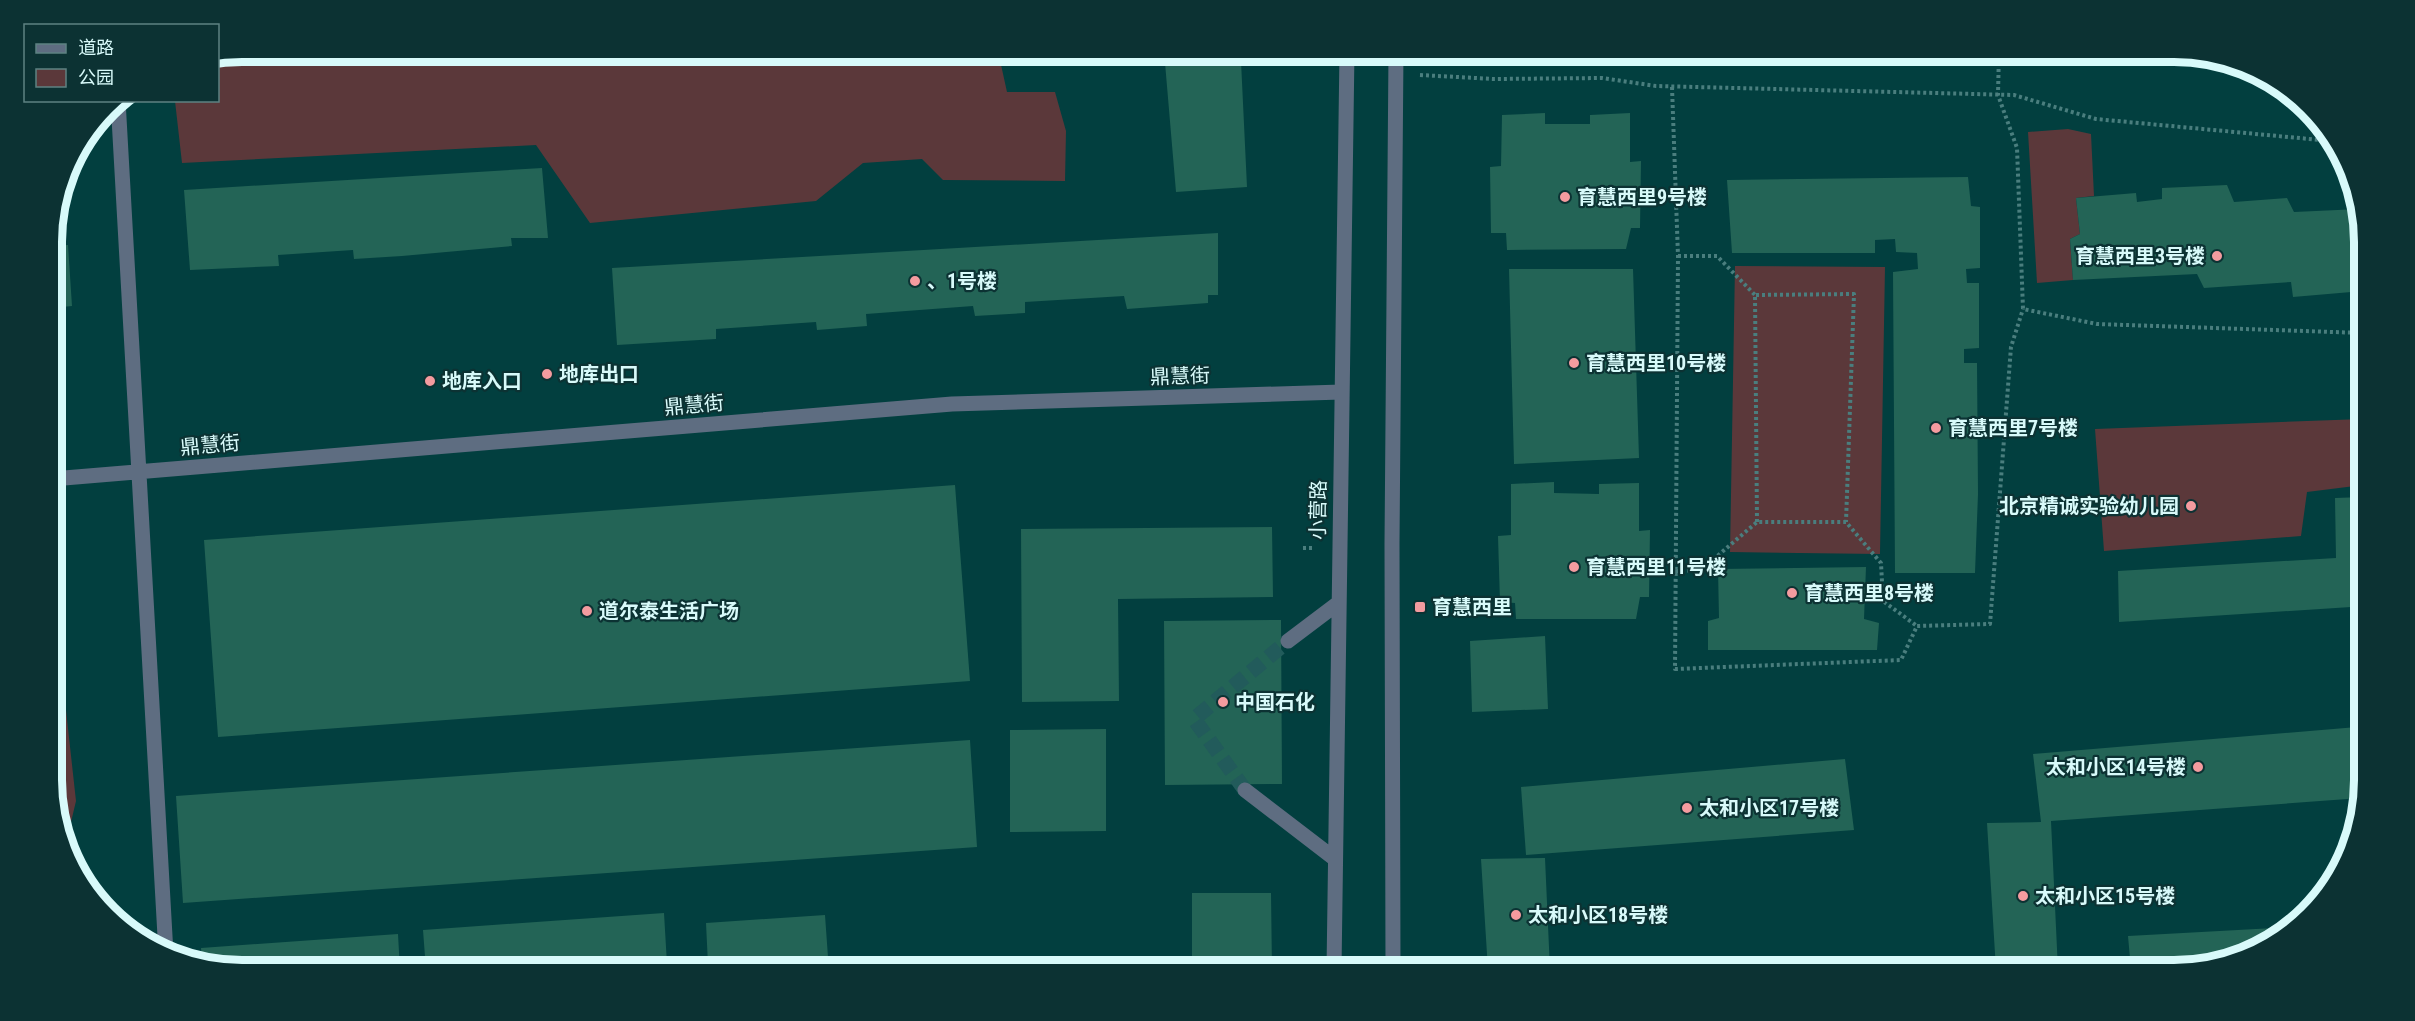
<svg xmlns="http://www.w3.org/2000/svg" width="2415" height="1021" viewBox="0 0 2415 1021" font-family="'Roboto Condensed','Noto Sans SC',sans-serif">
	<rect width="100%" height="100%" fill="#023f3f"/>
	<path fill="#5b383a" d="M 241,51 L 998,51 L 1007,92 L 1055,92 L 1066,131 L 1065,181 L 943,180 L 922,159 L 863,163 L 816,201 L 590,223 L 536,145 L 182,163 L 175,101 L 218,100 L 218,56 Z
		M 2068,129 L 2091,134 L 2094,196 L 2076,198 L 2080,234 L 2070,239 L 2073,280 L 2037,283 L 2028,132 Z
		M 1735,266 L 1885,267 L 1880,554 L 1730,552 Z
		M 2363,419 L 2363,485 L 2307,492 L 2301,536 L 2104,551 L 2095,429 Z
		M 52,583 L 76,801 L 67,839 L 53,805 Z"/>
	<path fill="#236456" d="M 1164,51 L 1274,51 L 1274,57 L 1241,61 L 1247,187 L 1176,192 Z
		M 2120,51 L 2174,51 L 2183,53 L 2120,56 Z
		M 2211,58 L 2246,65 L 2249,68 L 2212,70 Z
		M 1545,113 L 1545,124 L 1590,124 L 1590,115 L 1630,113 L 1630,162 L 1641,161 L 1640,228 L 1631,228 L 1626,249 L 1507,250 L 1506,233 L 1491,233 L 1490,167 L 1501,166 L 1502,115 Z
		M 542,168 L 548,238 L 511,238 L 512,246 L 402,256 L 354,259 L 353,250 L 278,255 L 279,266 L 190,270 L 184,190 Z
		M 1968,177 L 1971,206 L 1980,207 L 1980,268 L 1966,269 L 1967,283 L 1979,283 L 1979,348 L 1964,349 L 1964,363 L 1977,363 L 1978,494 L 1975,573 L 1895,573 L 1893,272 L 1918,269 L 1917,253 L 1896,252 L 1895,239 L 1875,240 L 1875,253 L 1732,253 L 1727,180 Z
		M 2227,185 L 2234,202 L 2287,198 L 2294,212 L 2359,209 L 2362,217 L 2363,291 L 2293,297 L 2291,282 L 2204,288 L 2197,274 L 2073,280 L 2070,239 L 2080,234 L 2076,198 L 2136,193 L 2137,202 L 2162,199 L 2162,188 Z
		M 1218,233 L 1218,295 L 1208,295 L 1208,303 L 1127,309 L 1124,296 L 1025,302 L 1025,313 L 975,316 L 973,306 L 866,314 L 867,326 L 817,330 L 816,322 L 716,329 L 716,339 L 617,345 L 612,268 Z
		M 68,245 L 72,306 L 52,308 L 51,246 Z
		M 1509,269 L 1633,269 L 1639,458 L 1514,464 Z
		M 1554,482 L 1554,493 L 1599,494 L 1599,484 L 1639,483 L 1639,531 L 1650,530 L 1649,597 L 1640,597 L 1636,619 L 1516,619 L 1515,603 L 1500,602 L 1498,536 L 1511,535 L 1511,484 Z
		M 955,485 L 970,681 L 218,737 L 204,540 Z
		M 2363,497 L 2363,555 L 2352,556 L 2351,607 L 2119,622 L 2118,571 L 2336,558 L 2335,498 Z
		M 1272,527 L 1273,597 L 1118,599 L 1119,701 L 1022,702 L 1021,529 Z
		M 1866,567 L 1864,619 L 1879,623 L 1877,650 L 1708,650 L 1708,621 L 1719,618 L 1718,569 Z
		M 1281,620 L 1282,784 L 1165,785 L 1164,621 Z
		M 1545,636 L 1548,709 L 1472,712 L 1470,641 Z
		M 2357,727 L 2364,781 L 2361,798 L 2051,821 L 2058,970 L 1996,970 L 1987,823 L 2041,822 L 2033,754 Z
		M 1106,729 L 1106,831 L 1010,832 L 1010,730 Z
		M 970,740 L 977,847 L 183,903 L 176,796 Z
		M 1845,759 L 1854,830 L 1526,855 L 1521,787 Z
		M 1545,858 L 1550,970 L 1488,970 L 1481,859 Z
		M 1192,893 L 1271,893 L 1272,970 L 1192,970 Z
		M 664,913 L 667,964 L 586,970 L 426,970 L 423,930 Z
		M 825,915 L 828,957 L 708,965 L 706,923 Z
		M 2292,927 L 2235,960 L 2186,970 L 2131,970 L 2128,936 Z
		M 398,934 L 400,970 L 241,970 L 202,962 L 201,948 Z
		M 1863,965 L 1863,970 L 1819,970 L 1819,968 Z"/>
	<g fill="none" stroke-linecap="round" stroke-linejoin="round">
		<path stroke="#225b5b" stroke-width="15" stroke-dasharray="15 8" stroke-linecap="butt" d="M 1245,790 L 1194,719 L 1288,641"/>
		<path stroke="#4a7e7e" stroke-width="4" stroke-dasharray="3 3" stroke-linecap="butt" d="M 1999,51 L 1998,95 L 2017,148 L 2023,309 L 2097,324 L 2363,333
			M 1420,75 L 1494,79 L 1602,78 L 1656,86 L 2014,95 L 2096,119 L 2331,141
			M 1672,87 L 1678,256 L 1675,669 L 1901,660 L 1917,626 L 1990,624 L 2011,347 L 2023,309
			M 1678,256 L 1717,256 L 1755,295
			M 1757,522 L 1755,295 L 1854,294 L 1846,522
			M 1303,548 L 1313,548
			M 1675,571 L 1701,570 L 1757,522 L 1846,522 L 1881,563 L 1883,601 L 1917,626"/>
		<path stroke="#5e6d81" stroke-width="15" d="M 118,100 L 166,954
			M 52,479 L 952,404 L 1341,392
			M 1288,641 L 1337,604
			M 1245,790 L 1335,859
			M 1334,970 L 1347,51
			M 1393,970 L 1392,544 L 1396,51"/>
	</g>
	<g fill="#f49b9f" stroke="#0c3233" stroke-width="2">
		<circle cx="1565" cy="197" r="6"/>
		<circle cx="2217" cy="256" r="6"/>
		<circle cx="915" cy="281" r="6"/>
		<circle cx="1574" cy="363" r="6"/>
		<circle cx="547" cy="374" r="6"/>
		<circle cx="430" cy="381" r="6"/>
		<circle cx="1936" cy="428" r="6"/>
		<circle cx="2191" cy="506" r="6"/>
		<circle cx="1574" cy="567" r="6"/>
		<circle cx="1792" cy="593" r="6"/>
		<rect x="1414" y="601" width="12" height="12" rx="3"/>
		<circle cx="587" cy="611" r="6"/>
		<circle cx="1223" cy="702" r="6"/>
		<circle cx="2198" cy="767" r="6"/>
		<circle cx="1687" cy="808" r="6"/>
		<circle cx="2023" cy="896" r="6"/>
		<circle cx="1516" cy="915" r="6"/>
	</g>
	<g text-anchor="middle" dominant-baseline="central" stroke-width="4.5" stroke-linejoin="round" paint-order="stroke">
		<g font-size="20" font-weight="bold" fill="#d8fafa" stroke="#0c3233" text-anchor="start">
			<text x="1577" y="197">育慧西里9号楼</text>
			<text x="2205" y="256" text-anchor="end">育慧西里3号楼</text>
			<text x="927" y="281">、1号楼</text>
			<text x="1586" y="363">育慧西里10号楼</text>
			<text x="559" y="374">地库出口</text>
			<text x="442" y="381">地库入口</text>
			<text x="1948" y="428">育慧西里7号楼</text>
			<text x="2179" y="506" text-anchor="end">北京精诚实验幼儿园</text>
			<text x="1586" y="567">育慧西里11号楼</text>
			<text x="1804" y="593">育慧西里8号楼</text>
			<text x="1432" y="607">育慧西里</text>
			<text x="599" y="611">道尔泰生活广场</text>
			<text x="1235" y="702">中国石化</text>
			<text x="2186" y="767" text-anchor="end">太和小区14号楼</text>
			<text x="1699" y="808">太和小区17号楼</text>
			<text x="2035" y="896">太和小区15号楼</text>
			<text x="1528" y="915">太和小区18号楼</text>
		</g>
		<g font-size="20" fill="#d8fafa" stroke="#0c3233">
			<text transform="translate(1180 376) rotate(-2)">鼎慧街</text>
			<text transform="translate(694 405) rotate(-5)">鼎慧街</text>
			<text transform="translate(210 445) rotate(-5)">鼎慧街</text>
			<text transform="translate(1318 510) rotate(-89)">小营路</text>
		</g>
	</g>
	<path d="M0 0H2415V1021H0ZM242 62H2174A180 180 0 0 1 2354 242V780A180 180 0 0 1 2174 960H242A180 180 0 0 1 62 780V242A180 180 0 0 1 242 62Z" fill="#0c3233" fill-rule="evenodd"/>
	<path fill="none" stroke="#d8fafa" stroke-width="8" d="M242 62H2174A180 180 0 0 1 2354 242V780A180 180 0 0 1 2174 960H242A180 180 0 0 1 62 780V242A180 180 0 0 1 242 62Z"/>
	<rect x="24" y="24" width="195" height="78" fill="#0c3233" stroke="#5e8283" stroke-width="1.5"/>
	<rect x="36" y="44" width="30" height="9" fill="#5e6d81" stroke="#5e8283" stroke-width="1.5"/>
	<text x="78" y="54" font-size="18" fill="#d8fafa">道路</text>
	<rect x="36" y="69" width="30" height="18" fill="#5b383a" stroke="#5e8283" stroke-width="1.5"/>
	<text x="78" y="84" font-size="18" fill="#d8fafa">公园</text>
</svg>
